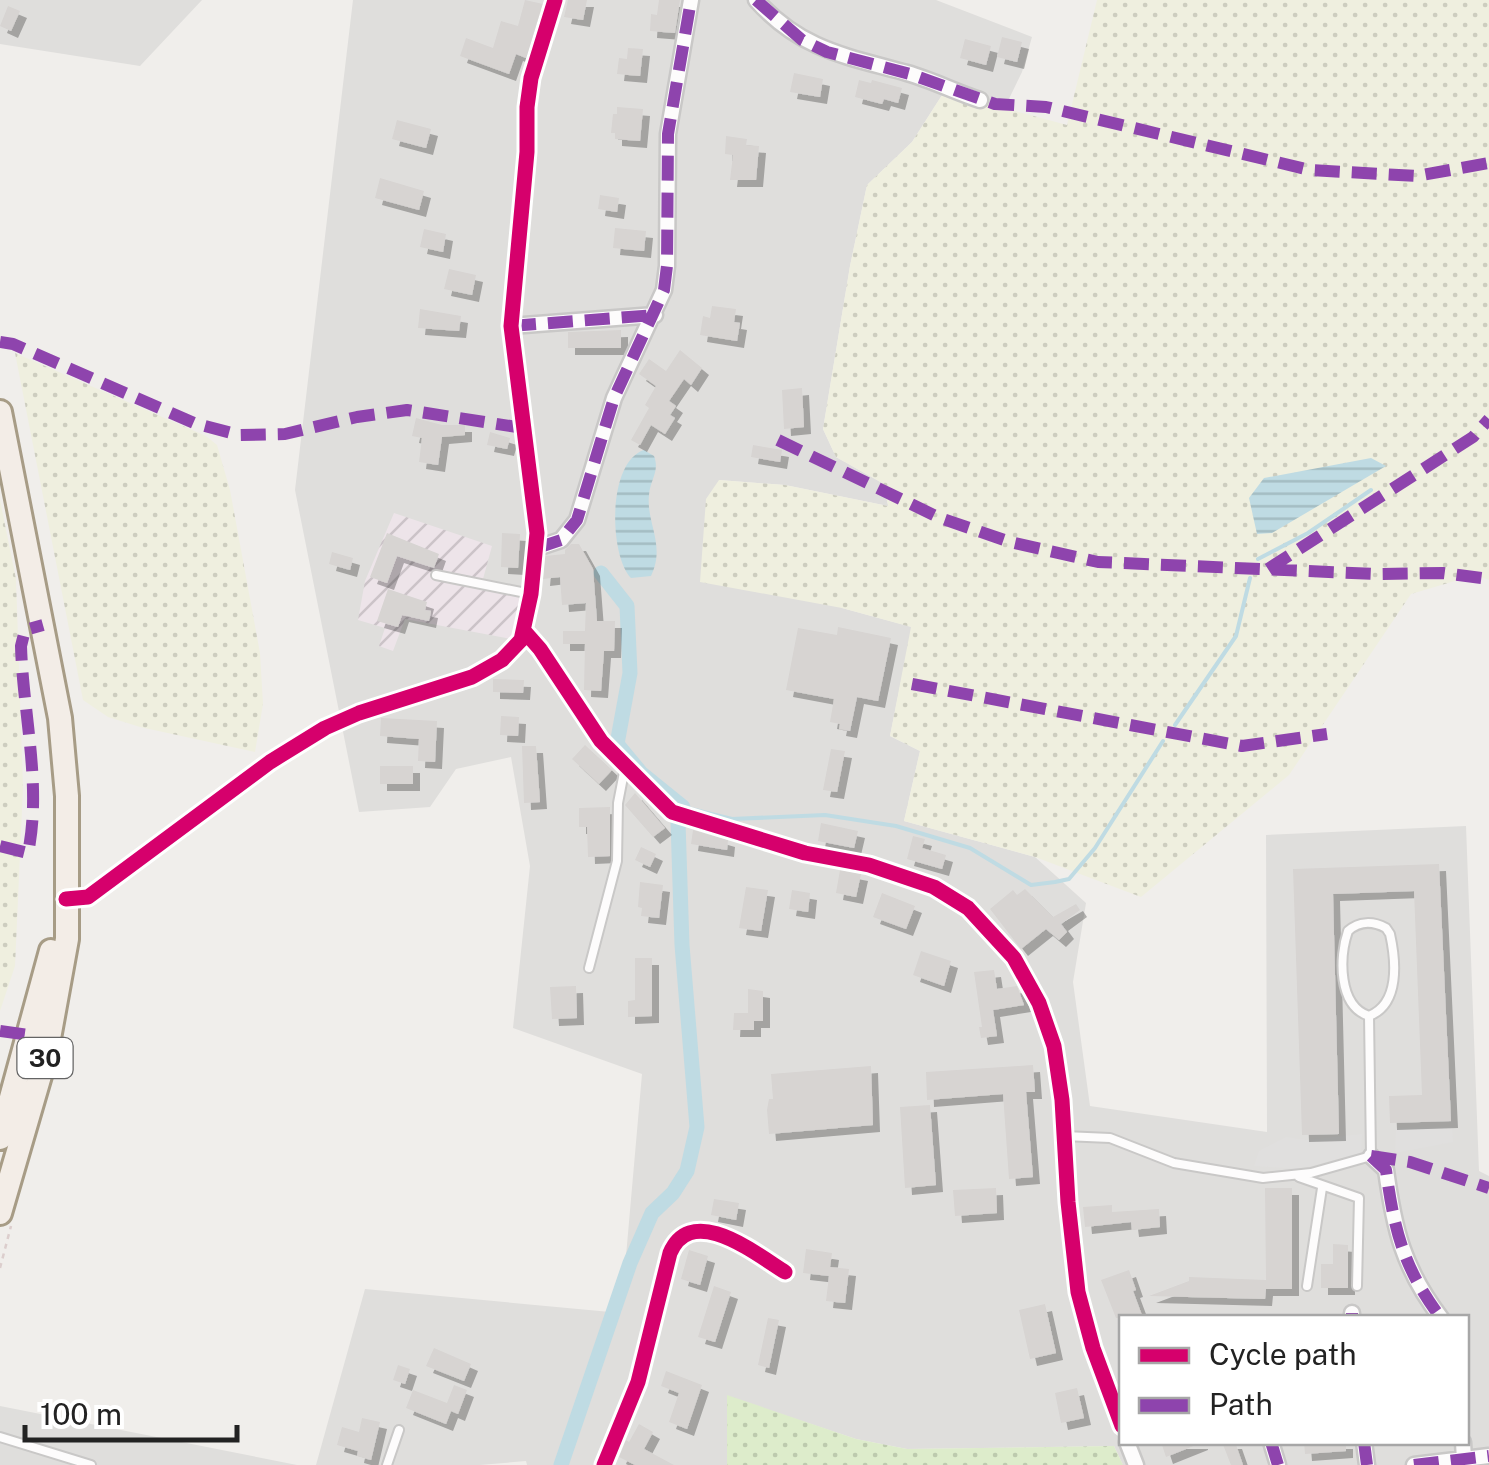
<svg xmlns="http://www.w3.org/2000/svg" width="1489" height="1465" viewBox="0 0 1489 1465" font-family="'Public Sans',sans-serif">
	<defs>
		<pattern id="industrial-furrows" width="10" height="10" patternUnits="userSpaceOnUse" patternTransform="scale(2.5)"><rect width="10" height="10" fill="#ede4e9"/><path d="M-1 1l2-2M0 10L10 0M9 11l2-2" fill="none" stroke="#cbc3c8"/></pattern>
		<pattern id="farmland-dots" width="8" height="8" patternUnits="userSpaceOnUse" patternTransform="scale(2.5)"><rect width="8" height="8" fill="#efefdf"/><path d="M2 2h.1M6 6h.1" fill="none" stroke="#cdcdbf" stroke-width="1.8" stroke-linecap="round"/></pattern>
		<pattern id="grass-dots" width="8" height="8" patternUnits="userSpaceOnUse" patternTransform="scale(2.5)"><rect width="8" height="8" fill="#ddeccb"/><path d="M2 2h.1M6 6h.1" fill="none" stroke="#bdcaae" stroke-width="1.8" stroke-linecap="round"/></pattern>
		<pattern id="water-rules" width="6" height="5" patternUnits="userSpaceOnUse" patternTransform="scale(2.5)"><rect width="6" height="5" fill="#bfdbe3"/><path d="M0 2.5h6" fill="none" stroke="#a4bcc2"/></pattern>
		<filter id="shadow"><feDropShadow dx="7" dy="7" stdDeviation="0" flood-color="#0004"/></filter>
	</defs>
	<rect width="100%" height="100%" fill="#f0eeeb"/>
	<path fill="#dfdedc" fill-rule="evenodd" d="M 0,0 L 202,0 L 140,66 L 0,44 Z
		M 353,0 L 936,0 L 1032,37 L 1022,72 L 1005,107 L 944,92 L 912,142 L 867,185 L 850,266 L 823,429 L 836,457 L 884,484 L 888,506 L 785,485 L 719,480 L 842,608 L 912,627 L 890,736 L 920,751 L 904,821 L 1035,857 L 1086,903 L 1073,982 L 1090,1106 L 1267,1132 L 1266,835 L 1466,826 L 1479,1171 L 1489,1176 L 1489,1465 L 1123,1465 L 1114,1446 L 907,1449 L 856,1439 L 727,1396 L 727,1465 L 527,1465 L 526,1461 L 480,1465 L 316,1465 L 365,1289 L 621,1313 L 642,1074 L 513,1028 L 530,866 L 511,757 L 456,769 L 430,807 L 359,812 L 295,490 ZM 1122,1318 L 1466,1318 L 1466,1442 L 1122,1442 Z
		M 0,1406 L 297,1465 L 0,1465 Z"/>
	<path fill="url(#industrial-furrows)" d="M 394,513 L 492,546 L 483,579 L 526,588 L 511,639 L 405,619 L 393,651 L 379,646 L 385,628 L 358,620 L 365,581 Z"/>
	<path fill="url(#farmland-dots)" d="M 1097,0 L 1489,0 L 1489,580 L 1475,575 L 1411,594 L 1289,775 L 1141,897 L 1035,857 L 904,821 L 920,751 L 890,736 L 911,627 L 842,608 L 700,582 L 706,499 L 719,480 L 785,485 L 888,506 L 884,484 L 836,457 L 823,429 L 850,266 L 867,185 L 912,142 L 944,92 L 1067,125 Z
		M 15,353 L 206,436 L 217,445 L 230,490 L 260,653 L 263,704 L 255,752 L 140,727 L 108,717 L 83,700 Z
		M 0,500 L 16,579 L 23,787 L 15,966 L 0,1011 Z"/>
	<path fill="url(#grass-dots)" d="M 727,1395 L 856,1439 L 907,1449 L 1114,1446 L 1123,1465 L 727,1465 Z"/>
	<path fill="#e0dfde" d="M 1452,1127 L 1453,1142 L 1395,1153 L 1396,1128 Z
		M 1362,1134 L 1361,1153 L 1299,1169 L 1254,1166 L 1259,1151 L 1286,1137 L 1306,1140 Z"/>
	<path fill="url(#water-rules)" d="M 644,450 L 654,456 C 660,471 650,480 649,495 C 646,523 666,545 651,576 L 631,578 C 609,555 607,462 644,450 Z
		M 1371,458 L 1386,466 L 1272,533 L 1257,534 L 1249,498 L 1264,478 Z"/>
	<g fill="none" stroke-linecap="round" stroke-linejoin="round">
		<path stroke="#bfdbe3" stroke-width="4" d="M 1258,559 L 1308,533 L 1371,490
			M 1175,725 L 1236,636 L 1250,578
			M 683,807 L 732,819 L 825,815 L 896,826 L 970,848 L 1031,885 L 1055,882 L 1069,879 L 1095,848 L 1163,741"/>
		<path stroke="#bfdbe3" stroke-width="15" d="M 601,573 L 627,606 L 630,673 L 617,744 L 641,773 L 683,807
			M 561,1465 L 630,1263 L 652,1213 L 673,1193 L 687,1171 L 697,1127 L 682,945 L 678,822"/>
	</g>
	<path fill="#d7d4d2" filter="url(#shadow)" d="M 525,0 L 543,4 L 526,58 L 516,54 L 509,74 L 460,56 L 466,38 L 493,48 L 501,21 L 518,26 Z
		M 568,0 L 587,0 L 583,20 L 564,17 Z
		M 659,0 L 680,0 L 675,33 L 650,31 L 651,14 L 657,15 Z
		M 8,6 L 20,11 L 11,31 L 0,26 Z
		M 1002,37 L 1022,42 L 1017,62 L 997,57 Z
		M 965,39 L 991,46 L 986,65 L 960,58 Z
		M 628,48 L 643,49 L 640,76 L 617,74 L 619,58 L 627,59 Z
		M 794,73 L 823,79 L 820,97 L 790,92 Z
		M 859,80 L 871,83 L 872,80 L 902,88 L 898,103 L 884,99 L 882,104 L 855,97 Z
		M 617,107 L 643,109 L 640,141 L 615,139 L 615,133 L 611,133 L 613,114 L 617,114 Z
		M 397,120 L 431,129 L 426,148 L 392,139 Z
		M 726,136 L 747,139 L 746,145 L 759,146 L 756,180 L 730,180 L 733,155 L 725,154 Z
		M 380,178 L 424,191 L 419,210 L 375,198 Z
		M 600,195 L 619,198 L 617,212 L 598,209 Z
		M 615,228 L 646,231 L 644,251 L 613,248 Z
		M 424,229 L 446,234 L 443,252 L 420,247 Z
		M 449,269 L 476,275 L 472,295 L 444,289 Z
		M 712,306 L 736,309 L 734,322 L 740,323 L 737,341 L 700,335 L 703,316 L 710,318 Z
		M 420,309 L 461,316 L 459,331 L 418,328 Z
		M 621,330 L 621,348 L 568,348 L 568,332 Z
		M 680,350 L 702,368 L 691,385 L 684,379 L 669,401 L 676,406 L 670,415 L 675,418 L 665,434 L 651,425 L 640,445 L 631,440 L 649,408 L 645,405 L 656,386 L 639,374 L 649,359 L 666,371 Z
		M 802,388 L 804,427 L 784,429 L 782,390 Z
		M 416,418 L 442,425 L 465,425 L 465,435 L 442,437 L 438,465 L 419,462 L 422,438 L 412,436 Z
		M 490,432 L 510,438 L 507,449 L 487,445 Z
		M 753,445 L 782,450 L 780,462 L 751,457 Z
		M 387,533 L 439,554 L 434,568 L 397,556 L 387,583 L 370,577 Z
		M 502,533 L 520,534 L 518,568 L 501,567 Z
		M 571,544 L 579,544 L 593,569 L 597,621 L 615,621 L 614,651 L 604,651 L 601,691 L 584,690 L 585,644 L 563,644 L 563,631 L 585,631 L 586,603 L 562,605 L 560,577 L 543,579 L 545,556 L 565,554 L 565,550 Z
		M 332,552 L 353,558 L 350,570 L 329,564 Z
		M 388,589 L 427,602 L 425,610 L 431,611 L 429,621 L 402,615 L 398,627 L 377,621 Z
		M 838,627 L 891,638 L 878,701 L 857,697 L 850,731 L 839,729 L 840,724 L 830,722 L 834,699 L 786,690 L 798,628 L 837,635 Z
		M 493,679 L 524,680 L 523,693 L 493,692 Z
		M 501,716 L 519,717 L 518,736 L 500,735 Z
		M 381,718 L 437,721 L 435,762 L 418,761 L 419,739 L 380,736 Z
		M 585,745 L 612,770 L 599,784 L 572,759 Z
		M 522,746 L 536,746 L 540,802 L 524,803 Z
		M 831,749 L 845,751 L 837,792 L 823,790 Z
		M 380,766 L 413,766 L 413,784 L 380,784 Z
		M 635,793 L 665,828 L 653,837 L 625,805 Z
		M 610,807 L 610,856 L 588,857 L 587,827 L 579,827 L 579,808 Z
		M 821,823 L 858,831 L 854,848 L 818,841 Z
		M 693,830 L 728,840 L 727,850 L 691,844 Z
		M 913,836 L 925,839 L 922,848 L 946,855 L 942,869 L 907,859 Z
		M 641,847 L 656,854 L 650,867 L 635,860 Z
		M 1439,864 L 1451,1121 L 1390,1123 L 1389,1096 L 1422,1095 L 1414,891 L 1333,894 L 1339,1134 L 1302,1135 L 1293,869 Z
		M 840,870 L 861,874 L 856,897 L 836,893 Z
		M 640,882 L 663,885 L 659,918 L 641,916 L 642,908 L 638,907 Z
		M 746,887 L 768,890 L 761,931 L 739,928 Z
		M 1025,889 L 1053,917 L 1076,904 L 1080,910 L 1061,924 L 1067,932 L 1059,940 L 1046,929 L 1021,949 L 990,909 L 1013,890 L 1017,895 Z
		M 792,890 L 810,893 L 808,912 L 789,909 Z
		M 882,893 L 915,906 L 906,929 L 873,917 Z
		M 921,951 L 951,961 L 944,986 L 913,975 Z
		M 635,958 L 652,958 L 652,1016 L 628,1017 L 628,1001 L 635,1000 Z
		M 994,970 L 997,989 L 1017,986 L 1024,1005 L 993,1010 L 997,1036 L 981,1038 L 979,1027 L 982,1027 L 974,972 Z
		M 576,986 L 577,1018 L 552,1019 L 550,987 Z
		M 748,989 L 763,991 L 763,1021 L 754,1021 L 754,1030 L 733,1030 L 734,1013 L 748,1013 Z
		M 1033,1065 L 1035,1092 L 1026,1092 L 1033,1177 L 1009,1179 L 1003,1094 L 927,1100 L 926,1072 Z
		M 871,1066 L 873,1125 L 769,1134 L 767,1110 L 769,1099 L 773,1099 L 771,1074 Z
		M 930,1105 L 936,1185 L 905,1188 L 900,1107 Z
		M 996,1188 L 997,1213 L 955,1216 L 953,1190 Z
		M 1265,1188 L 1292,1188 L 1292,1289 L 1266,1289 L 1265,1299 L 1149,1296 L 1189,1281 L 1189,1277 L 1266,1280 Z
		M 714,1199 L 739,1203 L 736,1220 L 711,1215 Z
		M 1112,1205 L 1112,1212 L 1159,1209 L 1160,1227 L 1132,1230 L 1131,1222 L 1085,1227 L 1083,1207 Z
		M 1333,1244 L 1348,1245 L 1348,1288 L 1321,1288 L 1321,1264 L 1333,1264 Z
		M 806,1249 L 832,1253 L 830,1267 L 849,1269 L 845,1303 L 826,1301 L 829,1276 L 803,1273 Z
		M 689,1250 L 708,1256 L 700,1285 L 681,1279 Z
		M 1129,1270 L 1136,1290 L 1133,1291 L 1143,1318 L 1116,1318 L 1101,1280 Z
		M 714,1286 L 731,1292 L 715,1342 L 698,1337 Z
		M 1045,1304 L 1056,1353 L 1030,1359 L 1019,1310 Z
		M 768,1318 L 779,1320 L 769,1368 L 758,1365 Z
		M 434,1348 L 471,1364 L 464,1381 L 426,1366 Z
		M 398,1365 L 410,1369 L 405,1384 L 393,1380 Z
		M 666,1371 L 702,1385 L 687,1429 L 669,1422 L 679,1393 L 661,1386 Z
		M 454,1385 L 467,1390 L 458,1414 L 451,1411 L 446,1424 L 406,1408 L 413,1390 L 447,1403 Z
		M 1077,1388 L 1084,1418 L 1061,1423 L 1055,1393 Z
		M 362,1418 L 380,1422 L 371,1460 L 357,1456 L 358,1451 L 337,1445 L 342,1427 L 359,1432 Z
		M 639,1424 L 653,1432 L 644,1449 L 674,1465 L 635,1465 L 619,1457 L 626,1440 L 629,1442 Z
		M 1161,1442 L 1201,1442 L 1201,1443 L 1166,1457 Z
		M 1222,1442 L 1235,1442 L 1243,1465 L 1231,1465 Z
		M 1304,1442 L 1346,1442 L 1346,1451 L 1305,1454 Z"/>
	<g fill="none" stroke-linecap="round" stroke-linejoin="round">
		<defs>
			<path id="service" d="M 436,575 L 531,594
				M 589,968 L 617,861 L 618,803 L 625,767
				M 1064,1136 L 1110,1138 L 1174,1163 L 1263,1178 L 1311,1173 L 1371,1156 L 1369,1016 C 1400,1004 1396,961 1390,934 L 1386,928 C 1373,921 1359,921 1348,931 C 1339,957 1338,1006 1369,1016
				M 1299,1177 L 1359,1198 L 1357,1286
				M 1307,1286 L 1322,1188
				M 0,1437 L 91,1465
				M 387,1465 L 399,1430"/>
			<path id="minor" d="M 756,0 C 801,50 846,56 907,73 C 932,80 955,92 980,100
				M 511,326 L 655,315
				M 537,548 L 561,540 L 577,520 L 614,398 L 664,290 L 667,266 L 668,134 L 691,0
				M 525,632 L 540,649 L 601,741 L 672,812 L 805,853 L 869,865 L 934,887 L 968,908 L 1014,958 L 1039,1003 L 1054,1046 L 1062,1100 L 1068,1202 L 1078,1292 L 1093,1348 L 1122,1426
				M 66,899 L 88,897 L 270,762 L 325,728 L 359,713 L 472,677 L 502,660 L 521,640 L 531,594 L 537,533 L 511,326 L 527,152 L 527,107 L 531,78 L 555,0
				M 1371,1156 L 1386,1170 C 1394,1229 1403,1268 1441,1318
				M 1352,1313 L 1352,1318
				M 1127,1442 L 1136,1465
				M 1271,1442 L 1278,1465
				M 1364,1442 L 1367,1465
				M 1463,1442 L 1464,1460
				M 604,1465 L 638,1382 L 670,1253 C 692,1202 756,1254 785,1272
				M 1414,1465 L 1489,1456"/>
			<path id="primary" d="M 0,412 L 60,718 L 67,796 L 67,939 L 46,1055 L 0,1213
				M 0,1138 L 51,951"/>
		</defs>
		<use href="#service" stroke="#c9c8c7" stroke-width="12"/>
		<use href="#minor" stroke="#c9c8c7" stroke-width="19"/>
		<use href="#primary" stroke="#a79c86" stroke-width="28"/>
		<path stroke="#dccecd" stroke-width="2.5" stroke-dasharray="5 5" stroke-linecap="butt" d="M 0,1268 L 11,1226"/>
		<use href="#service" stroke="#fdfcfc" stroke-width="8"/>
		<use href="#minor" stroke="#fdfcfc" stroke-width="14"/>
		<use href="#primary" stroke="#f3ede7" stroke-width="22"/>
		<path stroke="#8e44ad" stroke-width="12" stroke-dasharray="25 12" stroke-linecap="butt" d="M 756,0 L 802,40 L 827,52 L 910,74 L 995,104 L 1046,107 L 1310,170 L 1417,176 L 1489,163
			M 511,326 L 655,315
			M 0,342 L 13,344 L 194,423 L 239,435 L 285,434 L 357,417 L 407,410 L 523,428
			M 778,440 L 940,518 L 1010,542 L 1098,562 L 1377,574 L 1443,573 L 1489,579
			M 537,548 L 561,540 L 577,520 L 614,398 L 664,290 L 667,266 L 668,134 L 691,0
			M 1268,569 L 1473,437 L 1489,419
			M 912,684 L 1242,746 L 1327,734
			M 0,846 L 28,853 C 42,785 23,714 21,646 L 25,630 L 43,625
			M 0,1031 L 29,1035
			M 1371,1156 L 1386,1170 C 1394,1229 1403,1268 1441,1318
			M 1371,1156 L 1410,1162 L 1489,1188
			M 1352,1313 L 1352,1318
			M 1271,1442 L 1278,1465
			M 1364,1442 L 1367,1465
			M 1414,1465 L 1489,1456"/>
		<defs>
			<path id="cycleway" d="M 525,632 L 540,649 L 601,741 L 672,812 L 805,853 L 869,865 L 934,887 L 968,908 L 1014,958 L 1039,1003 L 1054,1046 L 1062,1100 L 1068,1202 L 1078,1292 L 1093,1348 L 1122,1426
				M 66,899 L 88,897 L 270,762 L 325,728 L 359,713 L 472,677 L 502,660 L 521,640 L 531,594 L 537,533 L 511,326 L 527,152 L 527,107 L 531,78 L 555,0
				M 604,1465 L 638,1382 L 670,1253 C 692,1202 756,1254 785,1272"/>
		</defs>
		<use href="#cycleway" stroke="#fff" stroke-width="21"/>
		<use href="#cycleway" stroke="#d6006c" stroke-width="15"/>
	</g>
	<g text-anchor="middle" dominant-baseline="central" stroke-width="9" stroke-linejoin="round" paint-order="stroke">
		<rect fill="#fff" stroke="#646464" stroke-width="2.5" x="17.5" y="1038" width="55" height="40" rx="8"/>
		<g font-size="25" font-weight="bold" fill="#222">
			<text x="45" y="1058">30</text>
		</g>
	</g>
	<rect x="1119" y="1315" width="350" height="130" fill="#ffffff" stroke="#a7a7a7" stroke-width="2.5"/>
	<rect x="1139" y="1348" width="50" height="15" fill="#d6006c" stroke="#a7a7a7" stroke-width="2.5"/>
	<text x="1209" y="1365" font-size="30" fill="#222222">Cycle path</text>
	<rect x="1139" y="1398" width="50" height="15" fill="#8e44ad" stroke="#a7a7a7" stroke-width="2.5"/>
	<text x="1209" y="1415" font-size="30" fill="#222222">Path</text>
	<path d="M25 1425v15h212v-15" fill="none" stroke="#222222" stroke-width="5"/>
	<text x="40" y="1425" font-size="30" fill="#222222" stroke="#ffffff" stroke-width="8" paint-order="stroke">100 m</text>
</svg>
